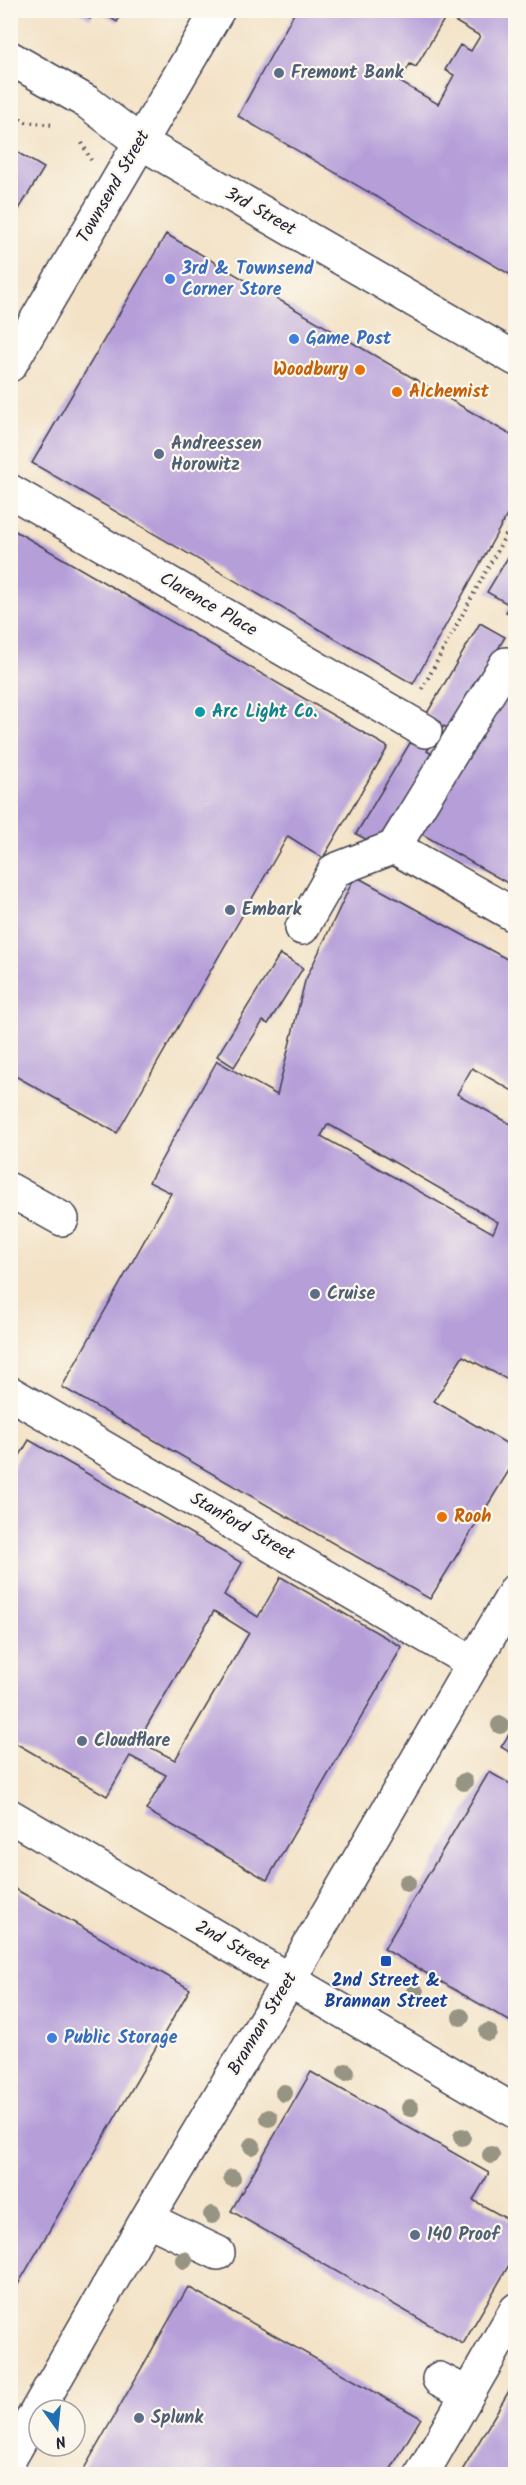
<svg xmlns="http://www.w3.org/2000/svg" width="526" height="2485" font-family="Kalam,sans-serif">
<rect width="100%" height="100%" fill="#fbf7ec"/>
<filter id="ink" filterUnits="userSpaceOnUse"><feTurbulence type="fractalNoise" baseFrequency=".0167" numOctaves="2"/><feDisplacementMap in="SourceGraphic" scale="12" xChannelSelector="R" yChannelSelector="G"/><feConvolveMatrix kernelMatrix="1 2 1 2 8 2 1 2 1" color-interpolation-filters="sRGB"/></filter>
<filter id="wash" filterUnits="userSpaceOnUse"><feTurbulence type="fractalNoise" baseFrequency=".008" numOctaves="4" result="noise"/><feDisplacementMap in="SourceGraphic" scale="24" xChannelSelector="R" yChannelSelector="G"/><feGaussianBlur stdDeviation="1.35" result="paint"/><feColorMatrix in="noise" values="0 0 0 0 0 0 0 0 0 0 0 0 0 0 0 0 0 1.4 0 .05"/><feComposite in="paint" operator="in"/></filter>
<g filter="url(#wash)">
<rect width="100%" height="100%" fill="#f3e2c6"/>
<g id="blocks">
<!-- building -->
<path fill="#b69fd9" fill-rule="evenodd" d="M77,10H95L90,19Z
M98,10H124L117,22Z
M296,10H516V278L238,116ZM446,16L480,36L471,51L460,45L445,70L454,75L438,104L400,82L410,64L416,67Z
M10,148L44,168L10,224Z
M166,234L516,438V499L413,684L32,463Z
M10,528L388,747L323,858L288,836L117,1133L10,1073Z
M516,544V618L506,612L510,605L487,592Z
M480,623L505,637L451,730L444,726L427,751L435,756L379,846L356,834L410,743L416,745L433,718L426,715Z
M504,687L516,693V888L420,833Z
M355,876L516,964V1093L472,1068L457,1094L516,1127V1384L463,1356L434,1401L516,1449V1459L430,1599L62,1387L171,1193L149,1182L217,1061L277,1095L305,981ZM328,1124L498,1222L493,1233L321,1136Z
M280,954L303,968L268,1024L263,1021L234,1067L217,1056Z
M29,1440L242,1563L224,1595L258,1617L281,1577L402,1647L267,1880L146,1810L166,1775L130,1756L107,1796L10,1740V1472ZM214,1611L249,1633L175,1760L138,1741Z
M516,1723V1756L501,1747Z
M489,1772L516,1787V2025L384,1949Z
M10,1886L190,1989L10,2298Z
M311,2072L489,2173L473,2200L516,2224V2253L463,2344L231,2211Z
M188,2287L421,2418L388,2474H81Z
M516,2379V2474H460Z"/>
</g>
</g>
<g filter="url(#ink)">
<use href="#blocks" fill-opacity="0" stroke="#413f50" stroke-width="1.5"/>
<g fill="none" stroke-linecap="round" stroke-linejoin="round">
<!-- minor casing -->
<g stroke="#413f50" stroke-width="36">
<path id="minor" d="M10,365L218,10
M10,491L425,731
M394,847L516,916
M302,928L335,870L394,847L506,664L516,670
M10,1190L62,1219
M10,1393L473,1663
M10,1816L289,1980L147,2219L10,2458
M147,2219L218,2253
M439,2379L468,2394
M422,2474L516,2310"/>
</g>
<!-- major casing -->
<g stroke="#413f50" stroke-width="36">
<path id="major" d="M10,58L87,102L140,142L516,359
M516,1590L289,1980L516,2112"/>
</g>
<!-- path -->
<path stroke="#413f50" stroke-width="4" stroke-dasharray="1.5 4.5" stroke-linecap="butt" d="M10,113L26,122L53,125
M82,143L91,160
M422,689L516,516"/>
<!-- minor -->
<use href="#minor" stroke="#fff" stroke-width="33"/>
<!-- major -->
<use href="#major" stroke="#fff" stroke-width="33"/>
</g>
<!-- trees -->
<g fill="#989483">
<circle cx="500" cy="1725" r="9"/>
<circle cx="464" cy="1782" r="9"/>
<circle cx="407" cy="1883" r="9"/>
<circle cx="415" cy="1992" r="9"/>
<circle cx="461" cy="2017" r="9"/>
<circle cx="488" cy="2032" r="9"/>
<circle cx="346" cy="2072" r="9"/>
<circle cx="284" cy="2093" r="9"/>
<circle cx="410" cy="2108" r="9"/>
<circle cx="269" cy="2118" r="9"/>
<circle cx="462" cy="2137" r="9"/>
<circle cx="252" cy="2146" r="9"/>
<circle cx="491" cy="2155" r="9"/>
<circle cx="232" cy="2178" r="9"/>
<circle cx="212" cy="2215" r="9"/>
<circle cx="184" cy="2260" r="9"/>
</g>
</g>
<!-- markers -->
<g fill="#5c6f8a" stroke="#fbf7ec" stroke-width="2">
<circle cx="279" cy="73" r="6"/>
<circle cx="159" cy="454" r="6"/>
<circle cx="230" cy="910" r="6"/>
<circle cx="315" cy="1294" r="6"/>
<circle cx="82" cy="1741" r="6"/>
<circle cx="415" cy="2235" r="6"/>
<circle cx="139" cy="2418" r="6"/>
</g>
<g fill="#3f7fe0" stroke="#fbf7ec" stroke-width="2">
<circle cx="170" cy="279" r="6"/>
<circle cx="294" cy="339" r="6"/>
<circle cx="52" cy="2038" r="6"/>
</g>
<g fill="#e8710a" stroke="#fbf7ec" stroke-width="2">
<circle cx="360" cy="370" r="6"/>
<circle cx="397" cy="392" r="6"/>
<circle cx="442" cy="1517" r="6"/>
</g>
<circle fill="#0f9aa8" stroke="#fbf7ec" stroke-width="2" cx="200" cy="712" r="6"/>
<rect fill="#1a4fb4" stroke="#fbf7ec" stroke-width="2" x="380" y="1955" width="12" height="12" rx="3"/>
<g text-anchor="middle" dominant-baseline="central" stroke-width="4.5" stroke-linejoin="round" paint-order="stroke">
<!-- service labels -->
<g font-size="18" font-weight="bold" fill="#4e5e75" stroke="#fbf7ec" text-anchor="start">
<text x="291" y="73">Fremont Bank</text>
<text x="171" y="444">Andreessen<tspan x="171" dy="21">Horowitz</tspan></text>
<text x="242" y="910">Embark</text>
<text x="327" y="1294">Cruise</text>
<text x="94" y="1741">Cloudflare</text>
<text x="427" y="2235">140 Proof</text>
<text x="151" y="2418">Splunk</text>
</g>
<!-- street labels -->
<g font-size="18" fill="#22223b" stroke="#fbf7ec">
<text transform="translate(114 187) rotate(-60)">Townsend Street</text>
<text transform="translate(260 212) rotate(30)">3rd Street</text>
<text transform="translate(208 605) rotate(30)">Clarence Place</text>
<text transform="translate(242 1527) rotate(30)">Stanford Street</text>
<text transform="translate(232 1946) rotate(30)">2nd Street</text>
<text transform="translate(263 2024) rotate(-59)">Brannan Street</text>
</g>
<!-- shop labels -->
<g font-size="18" font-weight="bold" fill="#366cbe" stroke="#fbf7ec" text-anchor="start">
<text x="182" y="269">3rd &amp; Townsend<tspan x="182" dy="21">Corner Store</tspan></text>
<text x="306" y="339">Game Post</text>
<text x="64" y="2038">Public Storage</text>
</g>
<!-- food labels -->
<g font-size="18" font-weight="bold" fill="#c56008" stroke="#fbf7ec" text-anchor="start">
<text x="348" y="370" text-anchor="end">Woodbury</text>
<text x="409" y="392">Alchemist</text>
<text x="454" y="1517">Rooh</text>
</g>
<!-- culture labels -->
<g font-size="18" font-weight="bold" fill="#0d838f" stroke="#fbf7ec" text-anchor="start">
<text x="212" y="712">Arc Light Co.</text>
</g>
<!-- transit labels -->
<g font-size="18" font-weight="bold" fill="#164399" stroke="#fbf7ec">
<text x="386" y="1981">2nd Street &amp;<tspan x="386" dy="21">Brannan Street</tspan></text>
</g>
</g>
<!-- margin -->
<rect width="526" height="2485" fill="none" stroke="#fbf7ec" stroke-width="36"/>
<!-- north arrow -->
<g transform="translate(57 2428) rotate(165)"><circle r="28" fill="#fbf7ec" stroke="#a4a2a5" stroke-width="1.5"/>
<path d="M0-4.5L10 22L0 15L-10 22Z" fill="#1f6fb2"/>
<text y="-9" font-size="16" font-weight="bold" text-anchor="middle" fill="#22223b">N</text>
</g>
</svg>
